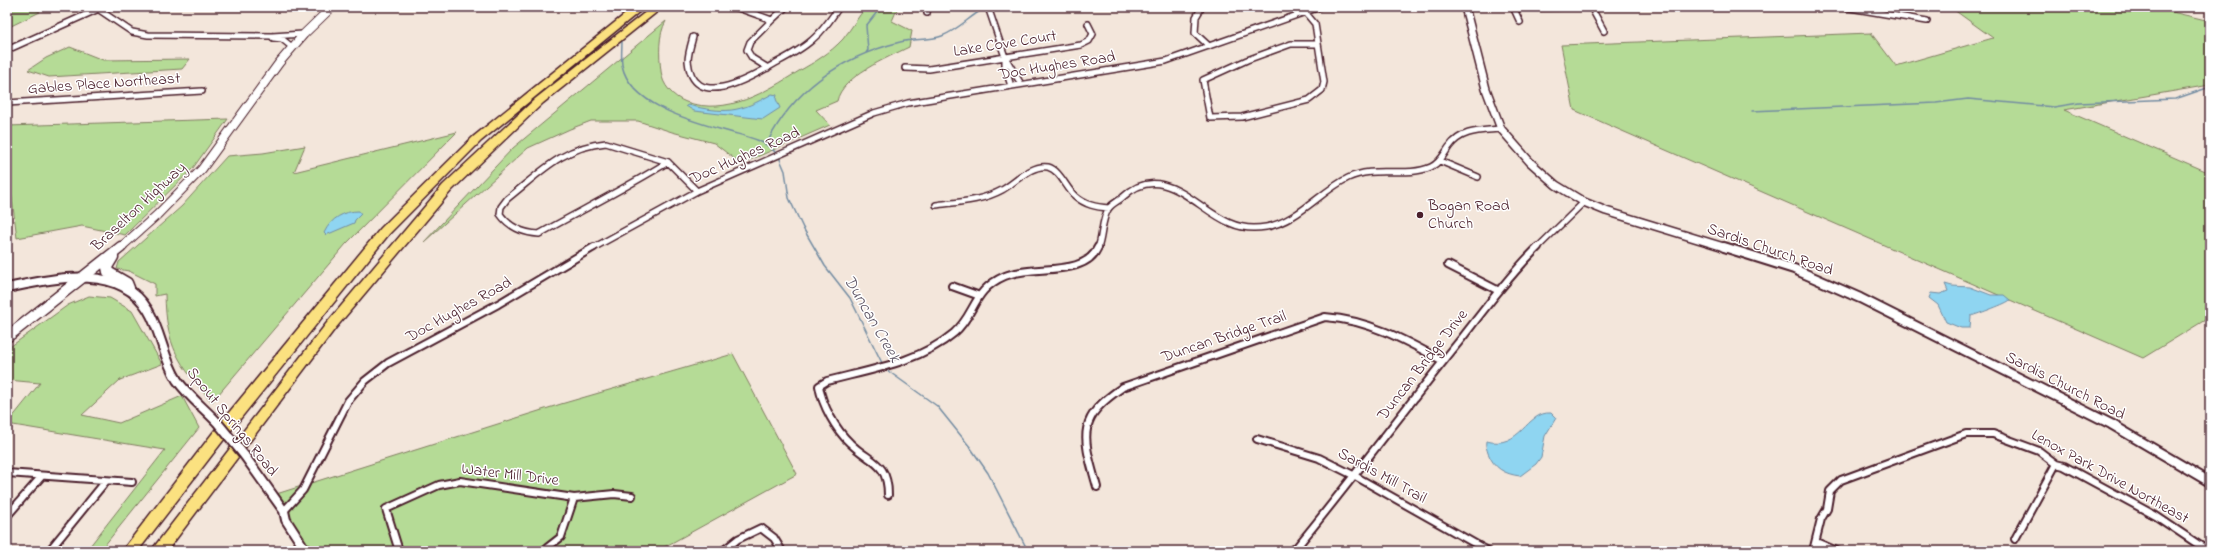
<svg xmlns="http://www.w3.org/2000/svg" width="2217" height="558" font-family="'Indie Flower',sans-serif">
<rect width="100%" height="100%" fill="#f3e6db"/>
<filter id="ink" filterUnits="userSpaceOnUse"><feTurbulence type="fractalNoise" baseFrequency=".025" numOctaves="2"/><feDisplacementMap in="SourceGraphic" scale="8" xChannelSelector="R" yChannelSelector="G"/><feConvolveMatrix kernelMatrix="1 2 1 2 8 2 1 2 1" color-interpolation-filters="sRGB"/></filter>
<g filter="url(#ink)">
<!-- green -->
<path fill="#b5db96" stroke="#807d60" d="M12,7H31L40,12L7,28V8Z
M866,7H898L892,21L912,31L909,47C887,58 842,76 837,101L816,110L830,125L741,164L714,143L672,132L638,121H591L570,129L528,148L424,242L513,148L666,21C658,35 659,55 661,71C662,85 673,97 686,102C728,116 765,92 799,71C815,62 830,53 843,39C851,29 858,17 866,7Z
M1950,7H2151L2210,21V85L2064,110L2210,173V317L2143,358L1574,110L1561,45L1871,33L1896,66L1993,38Z
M70,47L103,60L190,59L182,69L49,77L28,70L46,58Z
M228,119L193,168L125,235L82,226L17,238L8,168L7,126Z
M457,132L346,244L212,402C178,363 166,347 165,294L155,296V284L129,271L117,269L119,262L182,206L227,156L263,153L305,146L294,172Z
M89,296L110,298L132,311L162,364L120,380L82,415L119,423L182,396L199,428L100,551H86L165,450L7,424L40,383L7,380V349L68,305Z
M733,354L797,474L657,551H300L270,496L561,404Z"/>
<!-- water -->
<path fill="#8fd5f1" stroke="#738ca2" d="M772,94L777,95L776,99L780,108L763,119L694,111L686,106L688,105C725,114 739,113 772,94Z
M359,211L361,214L355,220L354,223L326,235L324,233C331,218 344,211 359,211Z
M1945,284L1952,286L1970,287L1991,295H2004L2010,300C2008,303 1978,314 1971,316L1970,328H1961L1946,322L1938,305L1929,298L1931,293L1940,294L1948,291Z
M1551,413L1556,418L1545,436L1541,457L1536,464L1520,476C1504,474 1494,468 1488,453C1487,449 1485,446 1486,441C1521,450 1526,411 1551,413Z"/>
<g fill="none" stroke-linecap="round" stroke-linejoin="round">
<!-- stream -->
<path stroke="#738ca2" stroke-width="1.5" d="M626,10L628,7
M622,40C622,48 621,57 622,65C630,106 695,122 730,132C748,137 763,139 776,153
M866,53L868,50L866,26L881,7
M1752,111L1936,103L1968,99L2054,107L2079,103L2175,99L2210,87
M767,143C794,89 842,57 900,42C914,38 928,41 942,36C958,30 970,16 985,8
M779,157L785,171L789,198L803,228L825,266L850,298L883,365
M884,368L937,406L970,447L988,473L1028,551"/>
<!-- minor-far1 casing -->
<g stroke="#4a1f2b" stroke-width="8">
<path id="minor-far1" d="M95,7L132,32L148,35L272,36L303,34
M735,7L772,20L750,42L747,50L752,58L768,68
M988,7L1005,57V67L1011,86
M1202,7L1196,17L1195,33L1209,46
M1513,7L1520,22
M1591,7L1604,31
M1844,7L1927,21
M1514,8L1564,7
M1305,12L1315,24L1324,82L1322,90L1309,100L1242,117L1210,118L1203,80L1247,60L1291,44H1318
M927,13L928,7
M772,20L786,7
M272,36L273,38L282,39L292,47
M693,37C691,44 688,54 688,61C693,112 750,78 774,64C787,57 801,50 812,40C823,31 831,19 839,7
M7,50L103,7
M1005,57L1021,84
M905,68L929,69L1081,45L1089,41L1093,34L1088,24
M7,103L202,91
M606,143L668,162C626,188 582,210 539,234C524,233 509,227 500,214L501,207L507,199C540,173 562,147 606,143Z
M1440,161L1478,177
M668,162L697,191
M936,205C958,202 982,201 1002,190C1015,183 1031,164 1048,167C1060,170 1066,188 1075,196C1085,205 1096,207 1109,208
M593,248L697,191L874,113L908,103L1166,61L1320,7
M1098,248C1103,236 1101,219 1109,208C1113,203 1119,201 1123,197C1162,160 1196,209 1230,223C1241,228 1254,229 1266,227C1297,222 1321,191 1348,178C1375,165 1405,178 1431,167C1440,163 1444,154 1449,147C1462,129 1482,131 1501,129
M1537,248L1584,202"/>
</g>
<!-- minor casing -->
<g stroke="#4a1f2b" stroke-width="10">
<path id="minor" d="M1448,265L1499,291
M952,286L977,295
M1257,439L1319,458L1355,476L1488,551
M7,473L132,482
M1097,487C1083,437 1075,419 1123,387L1325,317C1369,320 1405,340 1443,361
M888,495C888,461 870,463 850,443C836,430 822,405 819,386L827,381C869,370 920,362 954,333C976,314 972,290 1005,276C1033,264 1085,278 1098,247
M284,511L303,490L348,401L365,381L388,363L498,304L594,247
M7,516L41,477
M2015,539L2056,464
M1816,542L1837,551
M49,551L106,481
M399,551L386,509L439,485L460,481L574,498L614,494L632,496
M543,551L561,537L574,498
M723,551L738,539L761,528L774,538L782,551
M1290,551L1296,548C1353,479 1406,407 1462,338C1486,307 1510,275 1538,247
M1813,551L1821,519L1827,509L1830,491L1841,480L1966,434H1993L2039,451L2056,464L2064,466L2156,516L2208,551"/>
</g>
<!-- tertiary-far1 casing -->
<g stroke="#4a1f2b" stroke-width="10">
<path id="tertiary-far1" d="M1465,7L1486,89L1501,129L1530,162L1556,185L1584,202L1606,211L1727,248"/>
</g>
<!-- tertiary casing -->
<g stroke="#4a1f2b" stroke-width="12">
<path id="tertiary" d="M1724,247L1794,269L1860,298L2111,424L2210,482
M7,288C52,279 119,262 148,310C161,331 163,358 177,380C188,396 204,408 217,422
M244,455L284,511L286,520L306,551"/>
</g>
<!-- secondary-far1 casing -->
<g stroke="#4a1f2b" stroke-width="10">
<path id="secondary-far1" d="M120,248L157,215L202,169L279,63L304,34L332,7"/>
</g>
<!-- secondary casing -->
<g stroke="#4a1f2b" stroke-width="13">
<path id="secondary" d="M113,257L107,267L108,272L127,283L129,288
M7,337L121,247"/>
</g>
<!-- motorway casing -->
<g stroke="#4a1f2b" stroke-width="3">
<path id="motorway" d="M634,7H645L481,141L389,234L232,429L138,551H122L222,421L381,228L473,137Z
M652,7H663L543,103L451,191L334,330L167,551H151L326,324L443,185L535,99Z"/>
</g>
<!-- minor-far1 -->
<use href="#minor-far1" stroke="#fff" stroke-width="5"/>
<!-- minor -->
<use href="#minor" stroke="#fff" stroke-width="6"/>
<!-- tertiary-far1 -->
<use href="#tertiary-far1" stroke="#fff" stroke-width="7"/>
<!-- tertiary -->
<use href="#tertiary" stroke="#fff" stroke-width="8"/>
<!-- secondary-far1 -->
<use href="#secondary-far1" stroke="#fff" stroke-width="8"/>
<!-- secondary -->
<use href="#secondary" stroke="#fff" stroke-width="10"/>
<!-- motorway -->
<use href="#motorway" fill="#fbe180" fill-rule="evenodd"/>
<!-- tertiary-bridge casing -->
<g stroke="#4a1f2b" stroke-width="12" stroke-linecap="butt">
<path id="tertiary-bridge" d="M217,422L244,455"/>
</g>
<!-- tertiary-bridge -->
<use href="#tertiary-bridge" stroke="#fff" stroke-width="8"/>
</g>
</g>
<!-- markers -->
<circle fill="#4a1f2b" stroke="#fff" stroke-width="1.5" cx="1420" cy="215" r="4"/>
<g text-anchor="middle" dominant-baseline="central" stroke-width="3" stroke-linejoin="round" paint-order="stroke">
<!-- street labels -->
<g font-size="16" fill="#4a1f2b" stroke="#fff">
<text transform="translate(1005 44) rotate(-9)">Lake Cove Court</text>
<text transform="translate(1057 66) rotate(-9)">Doc Hughes Road</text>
<text transform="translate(104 84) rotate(-4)">Gables Place Northeast</text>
<text transform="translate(745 156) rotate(-24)">Doc Hughes Road</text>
<text transform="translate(139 207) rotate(-43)">Braselton Highway</text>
<text transform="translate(1770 250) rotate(19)">Sardis Church Road</text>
<text transform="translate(459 310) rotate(-29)">Doc Hughes Road</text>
<text transform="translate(1224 337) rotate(-19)">Duncan Bridge Trail</text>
<text transform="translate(1423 365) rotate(-52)">Duncan Bridge Drive</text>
<text transform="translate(2065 386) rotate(27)">Sardis Church Road</text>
<text transform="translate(232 422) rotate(51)">Spout Springs Road</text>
<text transform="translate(510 475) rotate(7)">Water Mill Drive</text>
<text transform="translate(1382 476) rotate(29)">Sardis Mill Trail</text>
<text transform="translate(2110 477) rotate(29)">Lenox Park Drive Northeast</text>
</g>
<!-- poi labels -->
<g font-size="16" fill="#4a1f2b" stroke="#fff" text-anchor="start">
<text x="1428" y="206">Bogan Road<tspan x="1428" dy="18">Church</tspan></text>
</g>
<!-- water labels -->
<g font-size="17" font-style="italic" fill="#5f5666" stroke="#fff">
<text transform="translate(872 319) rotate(60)">Duncan Creek</text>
</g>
</g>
<!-- margin -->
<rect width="2217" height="558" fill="none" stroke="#fff" stroke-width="24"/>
<rect x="12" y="12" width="2193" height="534" fill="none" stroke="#4a1f2b" stroke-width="1.5" filter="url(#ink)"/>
</svg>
